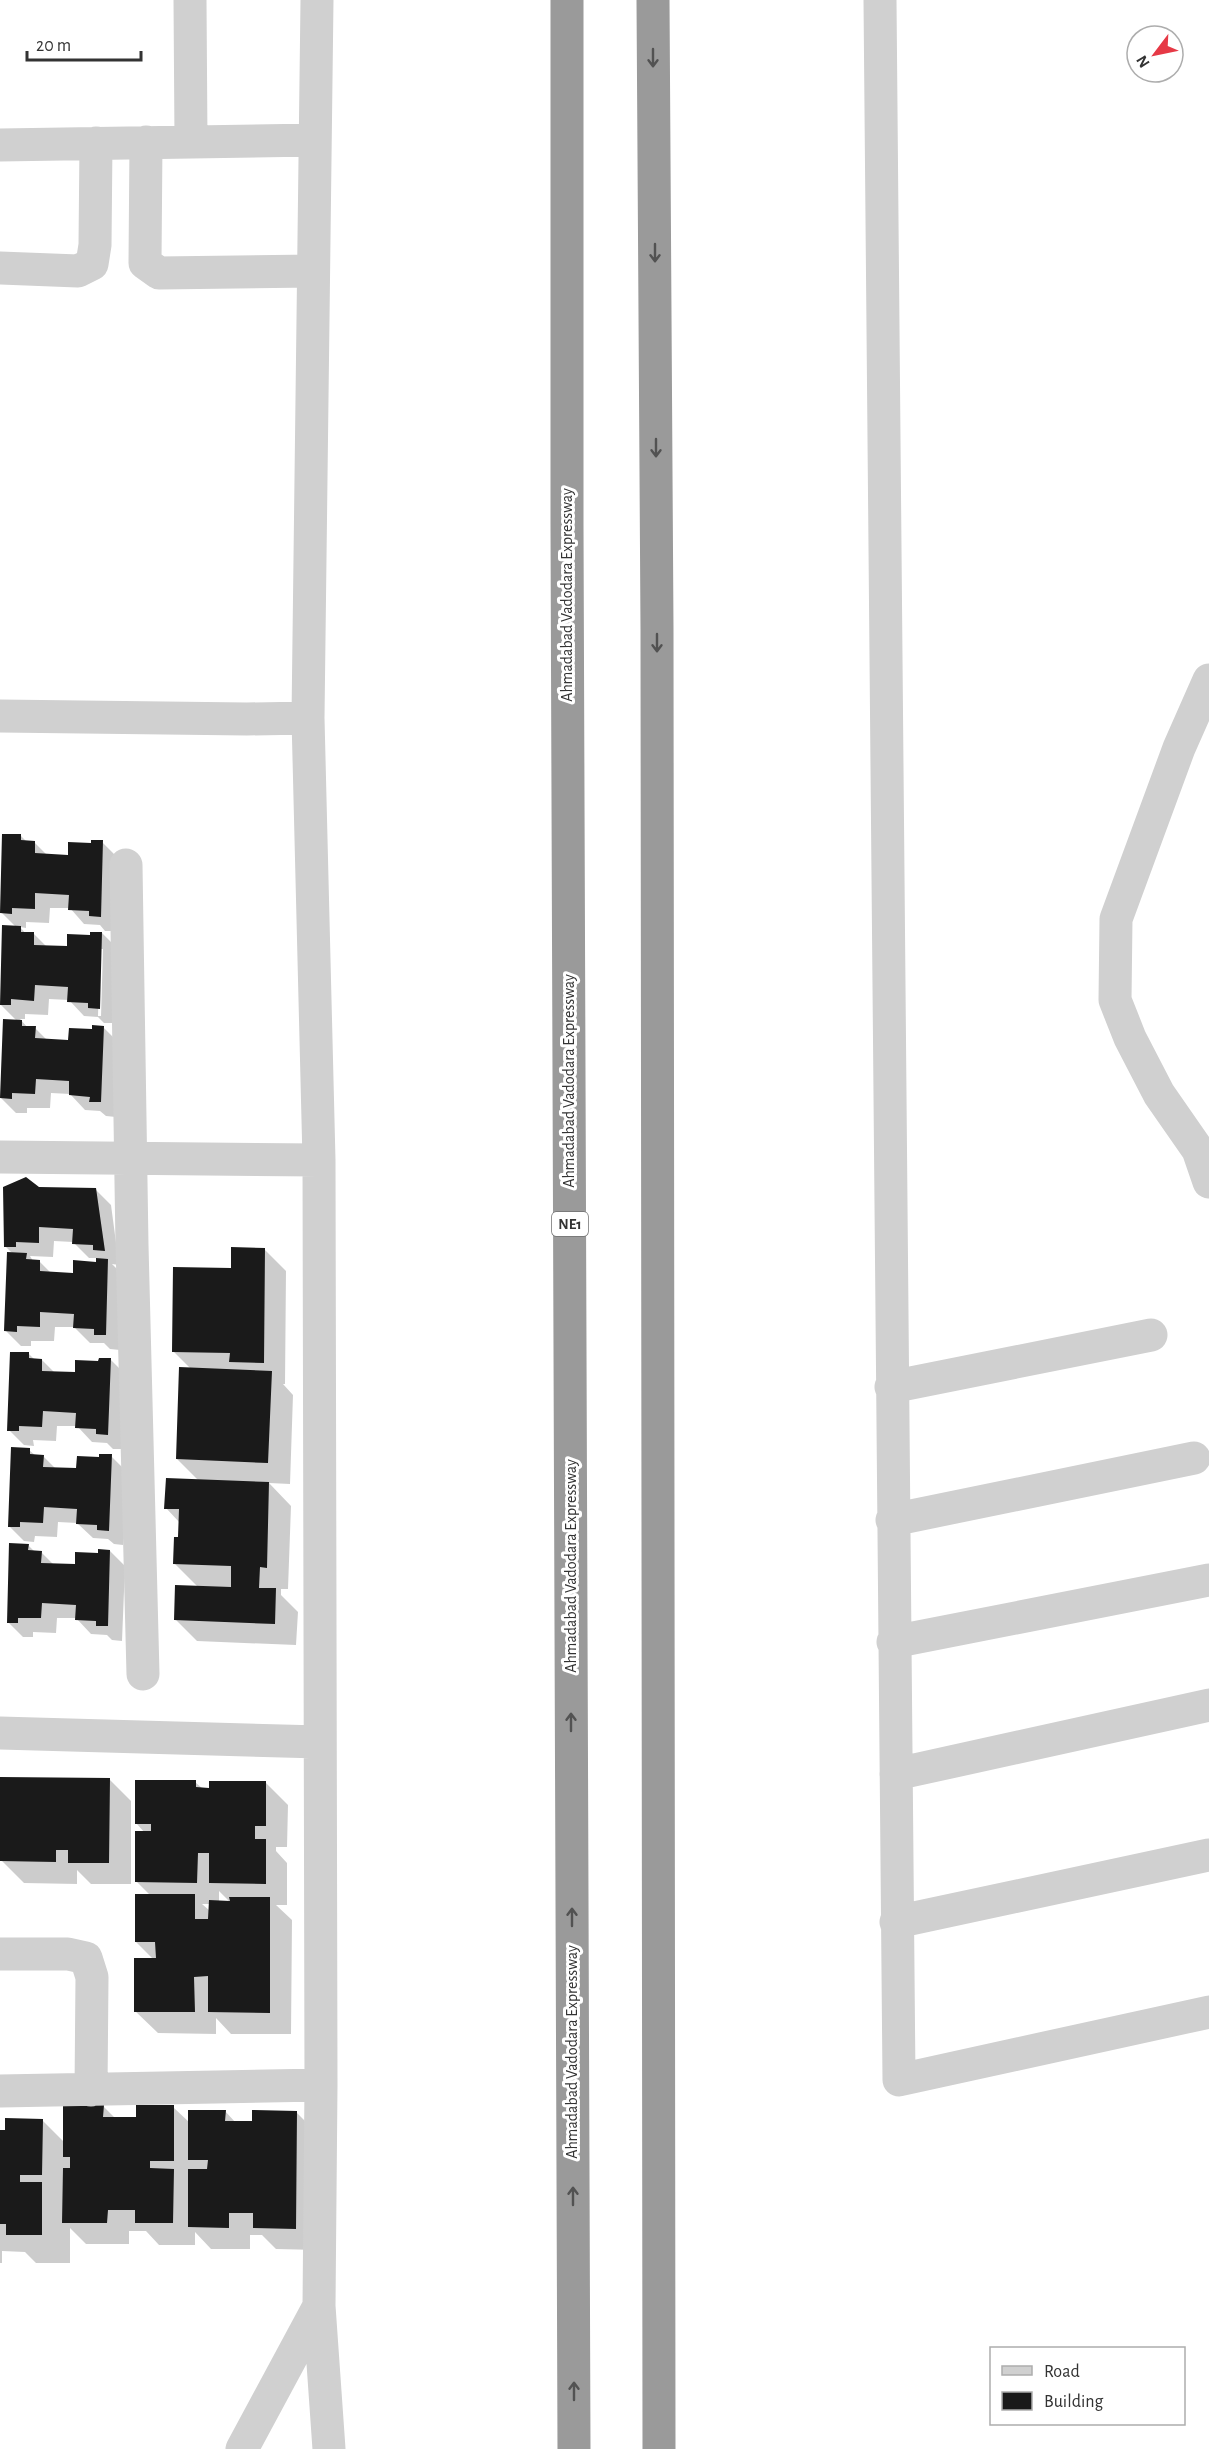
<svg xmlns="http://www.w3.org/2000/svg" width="1209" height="2449" font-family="'Alegreya Sans',sans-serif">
<rect width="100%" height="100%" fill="#fff"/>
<!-- shadow -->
<path fill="#0003" fill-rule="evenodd" d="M21,836L27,842H34L47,855L69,856L102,842L117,857L115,931H105L100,925L84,924L70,908H50L49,923L26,922V928L20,927L26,934H34L47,947L68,948L102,933L117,948L114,1023H104L98,1017L84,1016L69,1000L49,999L48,1015L25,1014V1019H20L28,1028H35L48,1041H70L103,1027L118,1042L116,1117L106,1116L100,1111L85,1110L70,1094L51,1093L50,1108H27V1113H16L1,1098L17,1021L0,1004L16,927L1,912ZM100,949H103L101,1016H98Z
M38,1188L96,1190L111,1205L119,1265L112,1264L123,1275L120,1350L110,1349L104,1343H90L74,1327H55L54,1341H31V1346H21L6,1331L13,1254L5,1246ZM54,1241L73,1242L89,1258H98V1263L74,1275L52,1274L39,1261H33L30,1256L53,1257Z
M264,1249L286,1271L285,1384H283L293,1395L290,1484L269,1483L291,1506L288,1589H281V1595L298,1612L296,1645L197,1641L175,1619L198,1587L174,1563L180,1539V1523L166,1508L199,1481L177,1459L191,1369L173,1351L232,1269Z
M28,1353L35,1360H42L55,1373L77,1374L110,1359L125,1374L123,1449H113L107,1443L92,1442L77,1426H57L56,1441L33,1440L34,1446L24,1445L9,1430Z
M29,1450L36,1456H43L56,1469L77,1470L111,1456L126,1471L123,1545L114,1544L108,1539L93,1538L77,1523L58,1522L57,1537L35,1536L34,1542L24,1541L9,1526Z
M28,1545L35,1552H41L54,1565H76L110,1551L125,1566L122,1641L112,1640L107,1635L91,1634L76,1618H57L56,1633L33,1632V1637H23L8,1622Z
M0,1778L109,1779L131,1801V1884H91L77,1870V1884L24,1883L0,1859V1868Z
M195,1782L203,1789L266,1783L288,1805L287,1847H276V1851L287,1863V1905H276L292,1920L291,2034H231L216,2018V2034L158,2033L135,2011L154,1960L136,1942L151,1896L136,1881L145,1833L136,1823ZM219,1891L230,1902H219ZM202,1904H210V1911Z
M103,2106L115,2118H137L173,2107L190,2123L225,2111L236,2123H254L296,2112L318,2134V2250L276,2249L262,2235H250V2249H211L195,2232V2245H159L146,2231H129V2244H86L70,2228V2263H36L25,2252L2,2251V2263H0V2132L42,2120L64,2142Z"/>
<!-- building -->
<path fill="#1a1a1a" d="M2,834H21V840L35,841V853L68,855V842L91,843V840H103L101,917L89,916V911L68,910L69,895L35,893V909L12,908V914L0,913Z
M2,925L21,926V932H34V945L67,946V934L90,935V932H102L100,1009L88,1008V1003L67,1002L68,987L35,985L34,1001L11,999V1005H0Z
M3,1019L22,1020V1026H36L35,1038L68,1040L69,1028L92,1029V1025L104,1026L101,1102H89L90,1097L69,1095V1081L36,1079L35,1094L12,1093V1099L0,1098Z
M26,1177L39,1187L96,1188L105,1251L93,1250V1245L72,1244L73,1229L39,1227V1243L16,1242V1247H4L3,1187Z
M231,1247L265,1248L264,1363L229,1362L230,1353L172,1352L173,1267L231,1268Z
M7,1252L27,1253L26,1259L40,1260V1271L73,1273V1260L96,1262V1258L108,1259L106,1335H94V1329L73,1328L74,1314L40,1312V1327L17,1326V1332L4,1331Z
M10,1352H29V1358L42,1359V1371L75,1372V1360L98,1361L99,1358H111L108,1435L96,1434V1429L75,1428L76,1413L43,1411L42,1427L19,1426V1431H7Z
M179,1367L272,1371L268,1463L176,1459Z
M11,1447L30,1448V1454L44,1455L43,1467L76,1468L77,1456L99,1457V1454H112L109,1531L97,1530V1525L76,1524L77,1509L44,1507L43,1523L20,1522V1527H8Z
M166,1478L269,1482L267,1568L260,1567L259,1588H276L275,1624L174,1620L175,1585L231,1587V1566L173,1564L174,1537H178L179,1509H164Z
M9,1543L29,1544L28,1550L42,1551L41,1563L75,1564V1552L98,1553V1549L110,1550L108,1626H96V1621L75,1620L76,1605L42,1603L41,1618H18V1623H7Z
M0,1777L110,1778L109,1863H68V1850H56V1862L0,1861Z
M135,1780H196V1787L209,1788V1781H266V1826H255V1839H266V1884L209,1883V1853H198L197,1883L135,1882V1831H151V1824H135Z
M135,1894H195V1919H208L209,1900L230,1901L229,1897H270V2013L208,2012V1976L194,1977L195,2012H134V1958H156L155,1942H135Z
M63,2104L104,2105L103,2117H136V2105H174V2161H150V2168L174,2169L173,2223H135V2210H108L107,2223H62L63,2168H70V2157H63Z
M188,2110H226L225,2121H252V2110L297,2111L296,2229L253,2228V2213H229V2228L188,2227V2169H207L208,2160H188Z
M5,2118L43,2119L42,2175H20V2182H42V2235H6V2224H0V2130H5Z"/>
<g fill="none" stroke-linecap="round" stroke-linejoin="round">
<!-- minor -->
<path stroke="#d0d0d0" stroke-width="33" d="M190,0L191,141
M317,0L308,718L319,1160L321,2085L319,2306L329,2449
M880,0L899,2080L1209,2012
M146,142L145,263L159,273L313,271
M0,145L315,140
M0,268L78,271L92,264L95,245L96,143
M1209,680L1179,748L1116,919L1115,1000L1130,1038L1159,1094L1198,1150L1209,1182
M0,716L247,719L308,718
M126,865L132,1245L143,1674
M0,1157L319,1160
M891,1387L1151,1335
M892,1520L1194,1458
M893,1642L1209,1580
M0,1733L320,1742
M896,1774L1209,1705
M896,1922L1209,1855
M0,1954H68L86,1958L92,1977L91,2090
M0,2091L321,2085
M242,2449L319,2306"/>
<!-- highway -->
<path stroke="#9a9a9a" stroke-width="33" d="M567,0V524L574,2449
M653,0L657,629L659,2449"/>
</g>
<!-- one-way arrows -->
<defs><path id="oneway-shaft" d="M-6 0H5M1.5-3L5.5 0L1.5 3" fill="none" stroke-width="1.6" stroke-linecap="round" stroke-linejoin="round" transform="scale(1.5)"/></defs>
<g stroke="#525252">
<use href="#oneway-shaft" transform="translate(653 58) rotate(90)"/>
<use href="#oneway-shaft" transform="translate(655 253) rotate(90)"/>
<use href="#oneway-shaft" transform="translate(656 448) rotate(90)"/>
<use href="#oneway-shaft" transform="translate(657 643) rotate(90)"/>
<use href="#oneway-shaft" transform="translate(571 1722) rotate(-90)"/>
<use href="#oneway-shaft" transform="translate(572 1917) rotate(-90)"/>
<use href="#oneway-shaft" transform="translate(573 2196) rotate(-90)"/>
<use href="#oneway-shaft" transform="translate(574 2391) rotate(-90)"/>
</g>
<g text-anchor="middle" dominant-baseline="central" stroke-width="6" stroke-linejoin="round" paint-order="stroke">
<!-- shield labels -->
<rect fill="#fff" stroke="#707070" stroke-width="1.5" x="552" y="1212" width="36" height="24" rx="4.5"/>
<g font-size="15" font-weight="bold" fill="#333">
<text x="570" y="1224">NE1</text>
</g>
<!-- street labels -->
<g font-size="16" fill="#333" stroke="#fff">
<text transform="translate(567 595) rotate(-90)">Ahmadabad Vadodara Expressway</text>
<text transform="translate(569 1081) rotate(-90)">Ahmadabad Vadodara Expressway</text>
<text transform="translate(571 1566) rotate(-90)">Ahmadabad Vadodara Expressway</text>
<text transform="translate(572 2052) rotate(-90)">Ahmadabad Vadodara Expressway</text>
</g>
</g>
<!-- legend -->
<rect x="990" y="2347" width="195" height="78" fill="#ffffff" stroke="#adadad" stroke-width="1.5"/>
<rect x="1002" y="2366" width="30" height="9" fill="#d0d0d0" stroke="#adadad" stroke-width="1.5"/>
<text x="1044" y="2377" font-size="18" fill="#333333">Road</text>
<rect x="1002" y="2392" width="30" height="18" fill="#1a1a1a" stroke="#adadad" stroke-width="1.5"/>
<text x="1044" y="2407" font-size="18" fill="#333333">Building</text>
<!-- north arrow -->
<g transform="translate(1155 54) rotate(238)"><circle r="28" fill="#ffffff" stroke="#adadad" stroke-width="1.5"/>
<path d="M0-4.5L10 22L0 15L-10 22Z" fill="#e63946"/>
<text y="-9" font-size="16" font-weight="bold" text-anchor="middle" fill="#333333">N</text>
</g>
<!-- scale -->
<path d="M27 51v9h114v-9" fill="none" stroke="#333333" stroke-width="3"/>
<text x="36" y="51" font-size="18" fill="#333333" stroke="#ffffff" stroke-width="4.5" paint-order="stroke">20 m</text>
</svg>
